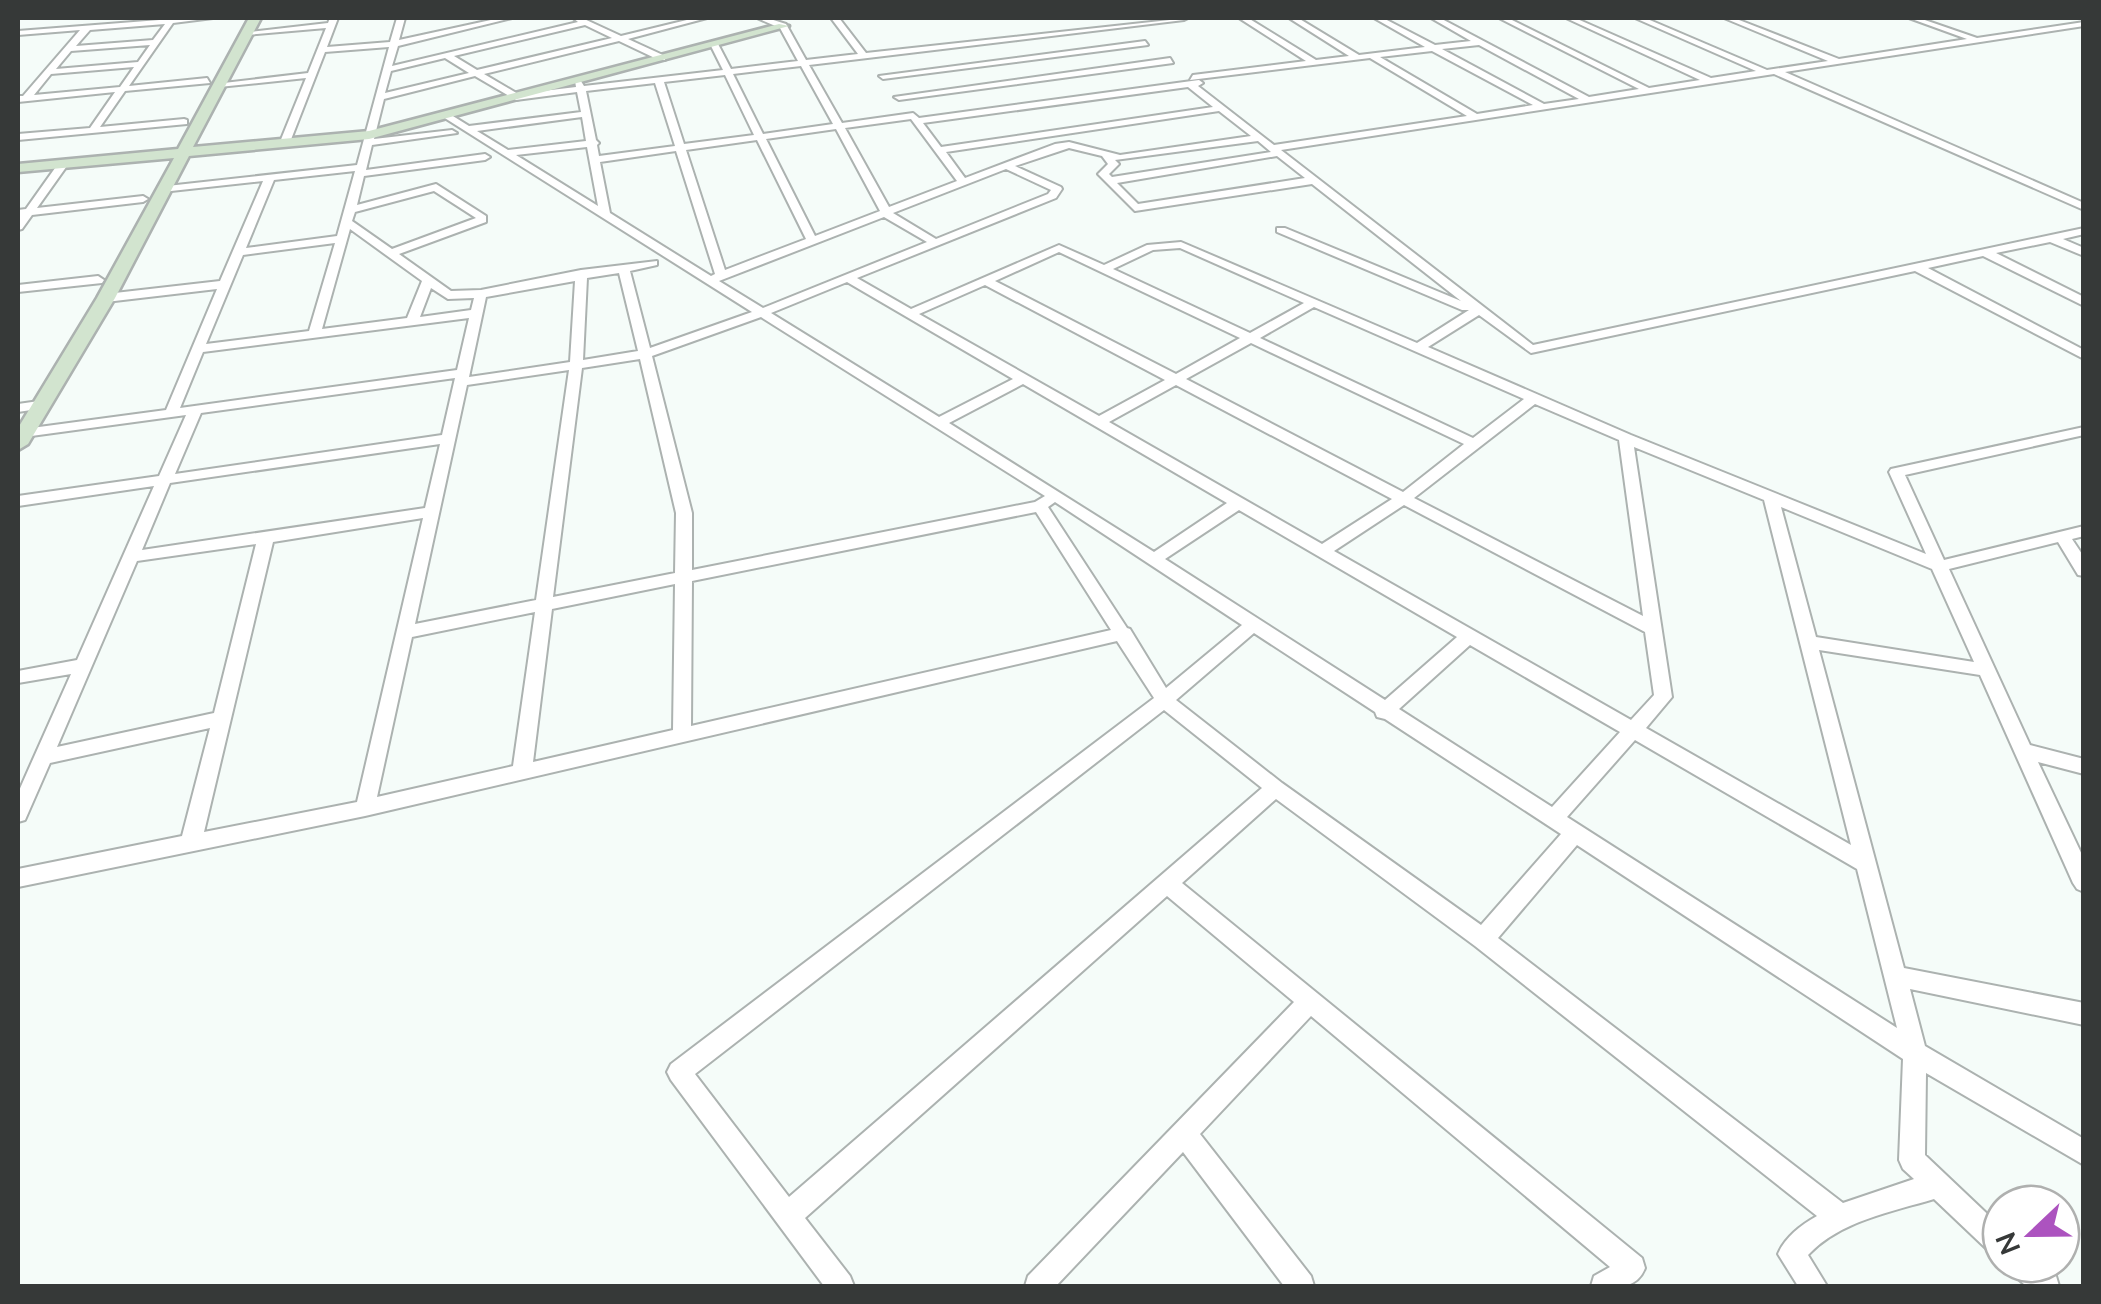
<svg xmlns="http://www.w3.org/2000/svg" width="2101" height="1304" font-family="Mulish,sans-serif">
<rect width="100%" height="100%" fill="#f5fcf9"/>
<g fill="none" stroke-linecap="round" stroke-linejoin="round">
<!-- street casing -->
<g stroke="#acb2b0" stroke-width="4">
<path id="street" d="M185,18H213L173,23L129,86L207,78L210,83L125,91L100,127L184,119L187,120V124L18,140V134L90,128L115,92L18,102V96H23L80,30L18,35V31ZM165,24L153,40L76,46L90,30ZM150,45L138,62L56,69L71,51ZM134,67L120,87L34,95L51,74Z
M330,18H338L327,47L390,42L397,18H405L399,40L500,18H512L398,46L392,66L578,22L573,18H582L621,36L695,18H707L628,39L665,56V60H659L619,41L484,74L518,94L576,87L575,81L579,78L584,86L723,70L710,44L714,42L718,44L731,69L798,61L780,28L757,18H767L786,24L806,60L858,54L831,18H839L866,53L1188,18L1184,20L809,65L842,123L913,113L919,118L1199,80L1203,83L1198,86L1274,145L1467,116L1370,58L1190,80L1193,75L1306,61L1239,18H1248L1316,60L1349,56L1289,18H1298L1359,55L1425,47L1374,18H1383L1435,45L1471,41L1431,18H1440L1589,97L1639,89L1499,18H1508L1649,88L1700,80L1566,18H1575L1711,78L1756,71L1635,18H1645L1767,70L1828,61L1724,18H1734L1839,59L1967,39L1909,18H1919L1977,38L2084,22V26L1785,72L2084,203V210L1774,74L1281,150L1533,345L2084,228V234L2063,239L2084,248V256L2050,242L1996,253L2084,297V306L1983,256L1928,268L2084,350V359L1915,271L1531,353L1479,315L1428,347L1631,435L1926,554L1889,472L1891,469L2084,427V435L1905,475L1944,560L2084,526V536L2072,539L2084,557V576L2078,575L2058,542L1949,569L2030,745L2084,759V774L2038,762L2084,859V892L2077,889L2073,883L1980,675L1819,650L1904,968L2084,1003V1025L1910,989L1925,1046L2084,1139V1165L1926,1073L1925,1155L2001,1227V1258L1992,1254L1934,1199C1891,1212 1840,1221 1808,1255L1827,1286H1798L1778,1254C1785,1237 1801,1225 1817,1216L1475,946L1276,799L1182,883L1642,1258L1645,1268C1636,1292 1612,1286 1591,1286L1594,1276L1610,1267L1311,1016L1200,1134L1311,1276L1314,1286H1284L1183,1152L1056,1286H1025L1028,1276L1294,1002L1167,896L805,1218L850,1276L854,1286H824L671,1080L667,1072L671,1064L1154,698L1117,641L365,816L18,887V869L182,836L210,728L50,763L25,820L18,822V793L71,674L18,683V671L77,660L154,486L18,506V496L159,476L186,415L24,437L18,432L24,429L166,410L217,289L106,302L100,298L106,294L220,281L263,181L162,192L158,191V187L357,165L389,47L325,52L290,142L285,145L280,142L306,78L219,87L215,84L308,73L326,28L246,35L242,33L328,23ZM585,25L612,38L477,70L454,56ZM1479,45L1579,99L1544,104L1442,49ZM1432,51L1533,105L1477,114L1380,57ZM445,58L469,73L385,93L391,71ZM801,66L833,124L763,134L733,74ZM725,75L754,135L684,144L664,82ZM475,76L516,100L577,92L581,112L469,126L448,113L440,115L752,312L650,348L630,271L657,265V261L581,270L481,290L451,291L399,254L486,222V216L436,184L357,205L364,176L485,160L490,157L485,154L366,170L372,145L457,133L452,130L374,139L384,99ZM655,83L675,146L599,156L597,145L599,143L596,140L586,91ZM1188,87L1213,107L941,147L923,123ZM1219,111L1251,136L1120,155L1069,142L1055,144L965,178L946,152ZM582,117L586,141L508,150L477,131ZM911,119L957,181L889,207L845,128ZM836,129L880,211L815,236L766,139ZM757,140L806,239L725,270L686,150ZM1258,141L1271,152L1112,177L1109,174L1119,164L1115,160ZM587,147L598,206L516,155ZM1069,148L1102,156L1108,164L1098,174L1135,211L1312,184L1461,301L1285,228H1277V232L1462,310H1469L1417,343L1181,242L1147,245L1104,265L1059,245L911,309L857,278L1056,198L1062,189L1061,187L1015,166ZM676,151L715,274L711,276L610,213L600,162ZM1277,156L1305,178L1138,204L1117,183ZM1006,169L1051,190L1048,194L936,239L893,213ZM355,171L337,236L246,248L274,180ZM434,191L476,218L392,249L352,221L355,212ZM884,217L927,242L763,308L719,281ZM350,229L422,281L407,318L322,329ZM335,243L309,331L206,344L243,255ZM1180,248L1304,303L1250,333L1113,269L1153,250ZM1059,252L1240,338L1176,374L995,281ZM619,273L638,351L583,360L587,278ZM575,281L570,362L469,377L486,297ZM847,282L1013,379L939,417L771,313ZM985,285L1165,380L1099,416L919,314ZM431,288L448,299L474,298L471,310L420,317ZM1314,307L1524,399L1473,438L1260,338ZM761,317L1045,496L1035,502L692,570V513L652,356ZM469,318L457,370L180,408L203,352ZM1251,343L1464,444L1403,492L1186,379ZM640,359L676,513L675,573L553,597L582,368ZM569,370L536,600L415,624L467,385ZM455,378L442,435L175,474L201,413ZM1023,384L1227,503L1154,552L949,423ZM1176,385L1392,499L1322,544L1109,422ZM1535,404L1619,440L1643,616L1414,498ZM440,444L425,508L142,550L170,483ZM1634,447L1764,500L1851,845L1646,728L1672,697ZM1055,502L1242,625L1166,688L1130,629L1127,628L1048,507ZM1404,505L1645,632L1654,695L1631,720L1334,551ZM1781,507L1932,569L1974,662L1816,637ZM1239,510L1457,637L1385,700L1165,559ZM1036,512L1111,630L691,726L692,581ZM423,518L357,802L204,832L273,542ZM256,544L214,713L57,747L137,561ZM675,584L673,730L533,762L552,609ZM535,612L513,766L377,797L412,637ZM1254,633L1375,712L1377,717L1385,719L1561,834L1481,925L1282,783L1176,700ZM1470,645L1620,732L1552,807L1399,709ZM1164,710L1262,788L789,1197L695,1074ZM1635,740L1857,869L1897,1028L1567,817ZM1577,845L1903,1059L1899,1160L1903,1169L1914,1179L1843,1203L1498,938Z
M1145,41L1148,45L883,79L879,76Z
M1170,58L1173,63L899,100L894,97Z
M64,160L69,163L37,208L143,196L148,199L143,202L32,215L22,229L18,230L20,216H18V210L26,209L60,161Z
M98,276L104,280L102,283L18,292V285Z
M39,401L46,405L44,408L18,412V404Z
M2008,1264H2041L2056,1276L2059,1286H2026L2012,1273Z"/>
</g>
<!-- secondary casing -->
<g stroke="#acb2b0" stroke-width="5">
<path id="secondary" d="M249,18H261L193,147L369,131L779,24L789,26L369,139L189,156L115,298L28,444L18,450V428L97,298L174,158L18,172V164L178,149Z"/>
</g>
<!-- street -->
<use href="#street" fill="#fff" fill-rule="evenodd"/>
<!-- secondary -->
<use href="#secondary" fill="#d2e4cf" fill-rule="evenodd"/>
</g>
<!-- border -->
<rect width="2101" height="1304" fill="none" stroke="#363938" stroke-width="40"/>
<!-- north arrow -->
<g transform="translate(2031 1234) rotate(248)"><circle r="48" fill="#ffffff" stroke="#afb0af" stroke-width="2.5"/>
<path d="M0-8L18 38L0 25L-18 38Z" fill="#ac53bf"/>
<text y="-15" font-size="28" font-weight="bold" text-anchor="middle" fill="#363938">N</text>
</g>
</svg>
